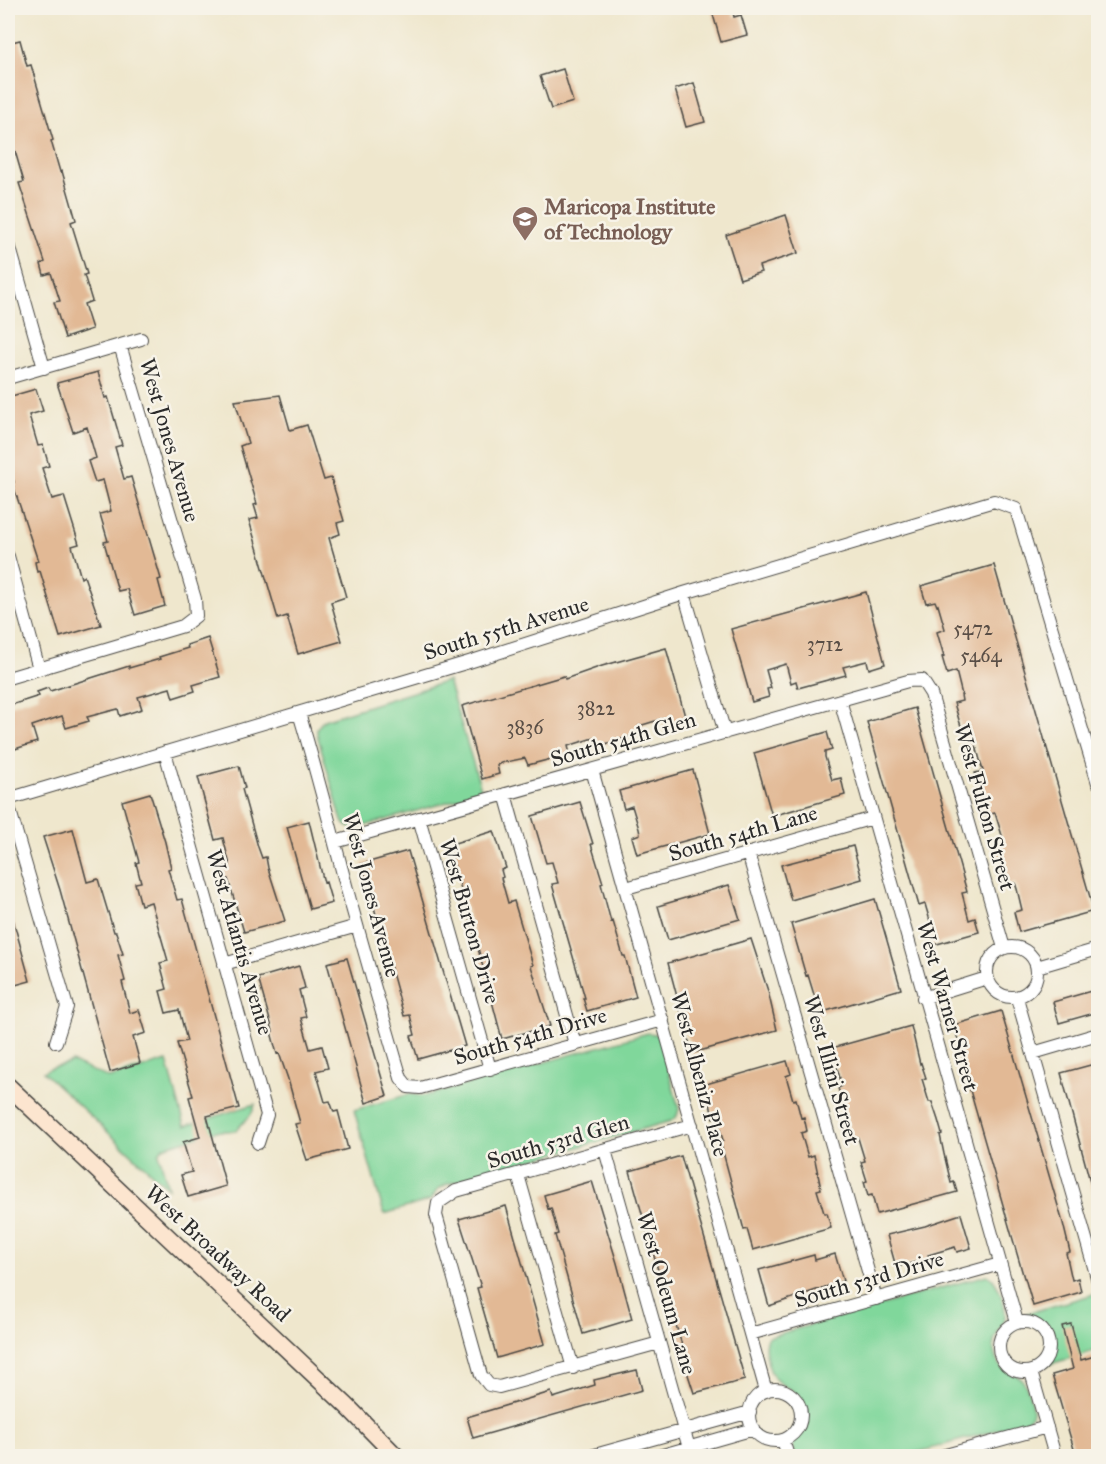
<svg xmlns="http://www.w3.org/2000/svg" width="1106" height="1464" font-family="'IM FELL Great Primer',serif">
<rect width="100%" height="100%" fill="#f7f3e8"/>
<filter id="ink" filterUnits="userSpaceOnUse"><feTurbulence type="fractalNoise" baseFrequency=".0167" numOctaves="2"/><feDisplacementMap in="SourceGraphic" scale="12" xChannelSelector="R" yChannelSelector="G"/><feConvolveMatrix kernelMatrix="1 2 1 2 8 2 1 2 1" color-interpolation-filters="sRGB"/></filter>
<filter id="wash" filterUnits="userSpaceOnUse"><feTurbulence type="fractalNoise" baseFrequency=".008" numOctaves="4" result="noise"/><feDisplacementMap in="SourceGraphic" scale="24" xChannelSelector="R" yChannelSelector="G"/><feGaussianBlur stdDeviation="1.35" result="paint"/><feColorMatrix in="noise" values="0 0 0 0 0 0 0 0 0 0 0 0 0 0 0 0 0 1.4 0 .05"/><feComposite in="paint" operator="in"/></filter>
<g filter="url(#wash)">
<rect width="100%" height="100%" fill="#efe7cd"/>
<!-- green -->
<path fill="#80d79b" stroke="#568163" stroke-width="1.5" d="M448,681L482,792L354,829L347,826L342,821L317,734V728L324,720Z
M648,1033L655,1034L660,1039L679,1109L677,1116L671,1121L447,1184L438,1189L431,1200L384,1214L354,1110L410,1094L421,1096L432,1094Z
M167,1061L185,1126L255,1104C254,1116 242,1122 236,1131H216L163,1147L159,1153L168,1188L43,1072C51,1066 63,1067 72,1062L109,1078Z
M987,1275C998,1279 1008,1310 1004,1321C1000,1331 991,1339 994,1351C998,1375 1011,1368 1022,1380C1028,1385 1032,1403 1032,1411C1032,1416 1029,1419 1025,1422L905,1456H795C794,1451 791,1444 794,1438C795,1435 798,1434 800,1431C805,1422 806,1409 801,1400C796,1389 784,1388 776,1380C769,1373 761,1345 768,1337Z
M1098,1293V1350L1047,1365C1061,1338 1049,1325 1025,1314Z"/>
<g id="blocks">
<!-- building -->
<path fill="#e2b995" d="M711,8H732L734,17L741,15L747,35L721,42Z
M20,40L27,66L31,65L53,140L51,141L60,172L62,171L76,220L71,222L87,274L84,275L92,301L84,304L92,329L65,338L54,302L60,301L51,273L44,275L41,264L45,262L19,183L24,182L15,151L12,152L8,138V43Z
M563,69L573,102L551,109L540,76Z
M694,83L705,122L686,127L675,89Z
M786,215L798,253L759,266L761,272L740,279L726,235Z
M98,372L105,398L108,397L122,445L115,447L124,479L131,477L161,579L158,580L165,606L135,615L127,589L118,591L104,542L108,541L100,514L111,511L103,480L95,482L88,461L96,458L87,427L73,432L57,383Z
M36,389L43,411L29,415L38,446L43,445L49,466L42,468L52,499L64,496L79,544L72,546L81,578L84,576L101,625L60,637L40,571L37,572L35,562L38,561L12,482H14L8,460V397Z
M280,395L290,430L307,425L324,480L331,478L344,521L337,523L340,534L329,538L346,597L331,602L342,641L298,654L287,616L278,619L249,520L258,518L254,505L257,504L240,446L248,443L235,401Z
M994,565L1094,911L1019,932L1014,912L1022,910L1017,889L1015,883L1008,885L995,844L1004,842L995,813L987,815L975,773L983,771L975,742L967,744L959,720L954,703L962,701L961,695H962L956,671L947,674L942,657L944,656L937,632L945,629L938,605L937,606L935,601L926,603L921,586Z
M866,592L885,664L869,669L867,661L843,667L846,675L798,688L796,681L791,683L786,664L766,670L771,688L767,689L769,697L752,702L731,629Z
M208,638L220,677L193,685L195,691L173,698L170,688L138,697L142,709L120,716L118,709L87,717L89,721L66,728L62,716L32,726L37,742L15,749L8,726V706L39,696L37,692L48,688L50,691L129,666V668L160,659L159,657L188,648L187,645Z
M666,648L686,720L665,727L662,719L639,726L641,733L599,746L596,738L590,739L568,746L570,754L528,765L525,758L501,763L497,765L499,774L482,779L462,706L564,676L565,679L602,666Z
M915,708L967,892L962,893L969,920L975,918L979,932L930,946L927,932L933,931L925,904L919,906L867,722Z
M827,732L832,750L825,752V757L832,780L841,778L845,795L772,816L754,753Z
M239,766L245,788L242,789L258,847L262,858L266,857L268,868L285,921L244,932L228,879L226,880L222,867L230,865L223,838L215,840L198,777Z
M693,770L710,834L637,854L632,837L640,834L639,829L632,806L624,809L619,791Z
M150,793L165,842L171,868L168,869L177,900L182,899L239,1108L207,1116L226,1186L188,1197L181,1175L192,1172L183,1142L200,1137L189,1097L193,1096L177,1043L187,1041L179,1010L166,1013L160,991L167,989L160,963L168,961L151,902L141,905L135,883L141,882L136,863L139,862L122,801Z
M580,802L593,844H591L603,883L601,884L611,922L613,921L623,956H625L636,997L587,1011L583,998H585L552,884L558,883L552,862L546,863L532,816Z
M309,821L324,883L326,882L332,903L310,909L287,827Z
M73,829L87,882L98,879L114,932H116L123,954L118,955L125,981L122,982L130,1013L139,1010L146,1033L133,1037L140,1063L110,1072L60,890L43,837Z
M494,831L506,868L501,870L503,877L501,878L508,903L514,901L533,965L531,966L550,1026L502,1039L475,937L448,845Z
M853,846L862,879L791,900L781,865Z
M408,851L465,1046L418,1059L411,1036L415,1035L410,1015L404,1016L362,864Z
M729,885L740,919L668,940L658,906Z
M875,899L901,989L816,1014L812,999L815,998L808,975L806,976L791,924Z
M8,912H11L30,981L8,987Z
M751,939L768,991L777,1030L692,1053L668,963Z
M347,958L387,1096L366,1103L327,963Z
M299,966L305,988L299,990L306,1017L301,1018L310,1049L322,1046L328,1068L316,1071L325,1102L330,1101L334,1112L338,1111L348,1149L307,1160L295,1124L300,1123L288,1079L279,1053L277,1054L271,1032L273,1031L258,978Z
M1098,989V1012L1059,1023L1053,1002Z
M1001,1011L1063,1223L1070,1252L1066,1253L1072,1280L1078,1278L1081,1292L1033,1306L1025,1278H1024L963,1066L965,1065L954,1025Z
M911,1026L920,1064L921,1063L926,1078L922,1079L929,1102H932L938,1120L942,1134L940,1135L944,1154L951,1183L954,1182L957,1192L877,1214L872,1195L868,1196L864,1182L867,1181L861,1162L865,1161L858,1138L853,1140L844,1101L842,1102L838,1088L842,1086L832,1048Z
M787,1061L791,1074L786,1076L793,1100L796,1099L801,1118L804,1117L807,1131L801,1133L808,1157L814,1155L821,1189L817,1190L824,1213H827L831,1228L753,1250L747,1229L744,1230L720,1141L723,1140L716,1117L713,1118L706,1084Z
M1098,1063V1200H1095L1061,1073Z
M681,1156L745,1380L694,1393L681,1353L684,1352L671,1308L669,1309L630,1171Z
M592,1181L617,1263L632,1319L583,1334L555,1235L558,1234L551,1208L548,1209L544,1195Z
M506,1206L545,1344L497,1358L477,1288L481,1287L459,1219Z
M961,1214L971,1248L957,1252L955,1247L928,1255L929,1259L896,1267L887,1235L925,1226Z
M835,1254L843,1281L769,1306L759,1270L814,1255L815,1260Z
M1071,1324L1081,1360L1098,1355V1450H1096L1098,1456H1076L1052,1375L1073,1369L1062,1326Z
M637,1370L642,1390L473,1438L467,1417L551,1392L553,1398L595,1385L594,1380Z"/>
</g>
</g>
<g filter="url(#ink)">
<use href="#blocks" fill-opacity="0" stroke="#484743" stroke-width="1.5"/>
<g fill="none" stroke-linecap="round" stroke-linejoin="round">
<!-- minor casing -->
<g stroke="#484743" stroke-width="14">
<path id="minor" d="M8,241L44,368
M8,378L141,339
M8,556L39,669
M684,593L725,733
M8,678L183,626L196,616L195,599L120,345
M840,700L1017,1322
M299,713C317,772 332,833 348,893C365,955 383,1016 401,1078L408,1087L420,1088L663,1020
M165,752L267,1115L258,1143
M592,770L766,1391
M505,794L575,1044
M8,799L469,662L684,593L994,501L1016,509L1098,783
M8,804L67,1007L56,1042
M419,818L490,1069
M335,842L908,681L922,680L931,694L1004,948
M748,853L876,1299
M626,888L873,818
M987 972a25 25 0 1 1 50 0a25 25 0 1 1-50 0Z
M224,964L357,926
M1037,967L1098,949
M923,998L987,978
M1017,998L1098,1281
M1033,1053L1098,1034
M605,1150L689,1448
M518,1175L573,1368
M999 1347a25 25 0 1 1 50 0a25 25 0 1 1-50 0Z
M750,1334L1000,1264
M659,1343L499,1387L489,1385L481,1375L436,1215L438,1203L456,1191L692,1125
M1031,1372L1055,1456
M749 1415a26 26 0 1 1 52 0a26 26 0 1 1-52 0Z
M783,1440L788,1456
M591,1456L750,1412
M659,1456L754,1429
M942,1456L1047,1427"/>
</g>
<!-- secondary casing -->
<g stroke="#484743" stroke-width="19">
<path id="secondary" d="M8,1086L347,1406L396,1456"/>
</g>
<!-- minor -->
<use href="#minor" stroke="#fff" stroke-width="12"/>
<!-- secondary -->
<use href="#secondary" stroke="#fce5cf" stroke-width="16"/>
</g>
</g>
<!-- icons -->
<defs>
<g id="school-pin" transform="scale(1.35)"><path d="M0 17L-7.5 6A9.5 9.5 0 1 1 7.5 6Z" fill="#8d6e63" stroke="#f7f3e8"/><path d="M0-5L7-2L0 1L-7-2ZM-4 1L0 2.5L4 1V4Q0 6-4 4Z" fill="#fff"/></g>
</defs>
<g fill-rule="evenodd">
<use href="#school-pin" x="525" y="219"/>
</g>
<g text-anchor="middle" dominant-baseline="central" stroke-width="5" stroke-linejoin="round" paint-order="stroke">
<!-- number labels -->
<g font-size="20" fill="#594e46">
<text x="973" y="628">5472</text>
<text x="825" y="644">3712</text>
<text x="981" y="655">5464</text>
<text x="596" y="708">3822</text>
<text x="525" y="727">3836</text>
</g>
<!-- education labels -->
<g font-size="22" font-weight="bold" fill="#785e54" stroke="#f7f3e8" text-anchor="start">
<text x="544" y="206">Maricopa Institute<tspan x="544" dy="25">of Technology</tspan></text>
</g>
<!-- street labels -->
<g font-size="22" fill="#2b2b2b" stroke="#f7f3e8">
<text transform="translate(170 440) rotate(74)">West Jones Avenue</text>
<text transform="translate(506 628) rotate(-17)">South 55th Avenue</text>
<text transform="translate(623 739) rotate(-16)">South 54th Glen</text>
<text transform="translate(985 807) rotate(74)">West Fulton Street</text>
<text transform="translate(743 833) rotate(-16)">South 54th Lane</text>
<text transform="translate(372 895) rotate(75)">West Jones Avenue</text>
<text transform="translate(470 921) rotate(74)">West Burton Drive</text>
<text transform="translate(240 942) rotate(74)">West Atlantis Avenue</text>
<text transform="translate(948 1006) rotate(74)">West Warner Street</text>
<text transform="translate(530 1036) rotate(-16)">South 54th Drive</text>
<text transform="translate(832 1070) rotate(74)">West Illini Street</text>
<text transform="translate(700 1074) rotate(75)">West Albeniz Place</text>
<text transform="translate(558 1141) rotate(-16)">South 53rd Glen</text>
<text transform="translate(218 1253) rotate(43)">West Broadway Road</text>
<text transform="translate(869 1279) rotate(-16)">South 53rd Drive</text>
<text transform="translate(667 1293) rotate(74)">West Odeum Lane</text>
</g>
</g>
<!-- margin -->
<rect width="1106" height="1464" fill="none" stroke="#f7f3e8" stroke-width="30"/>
</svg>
